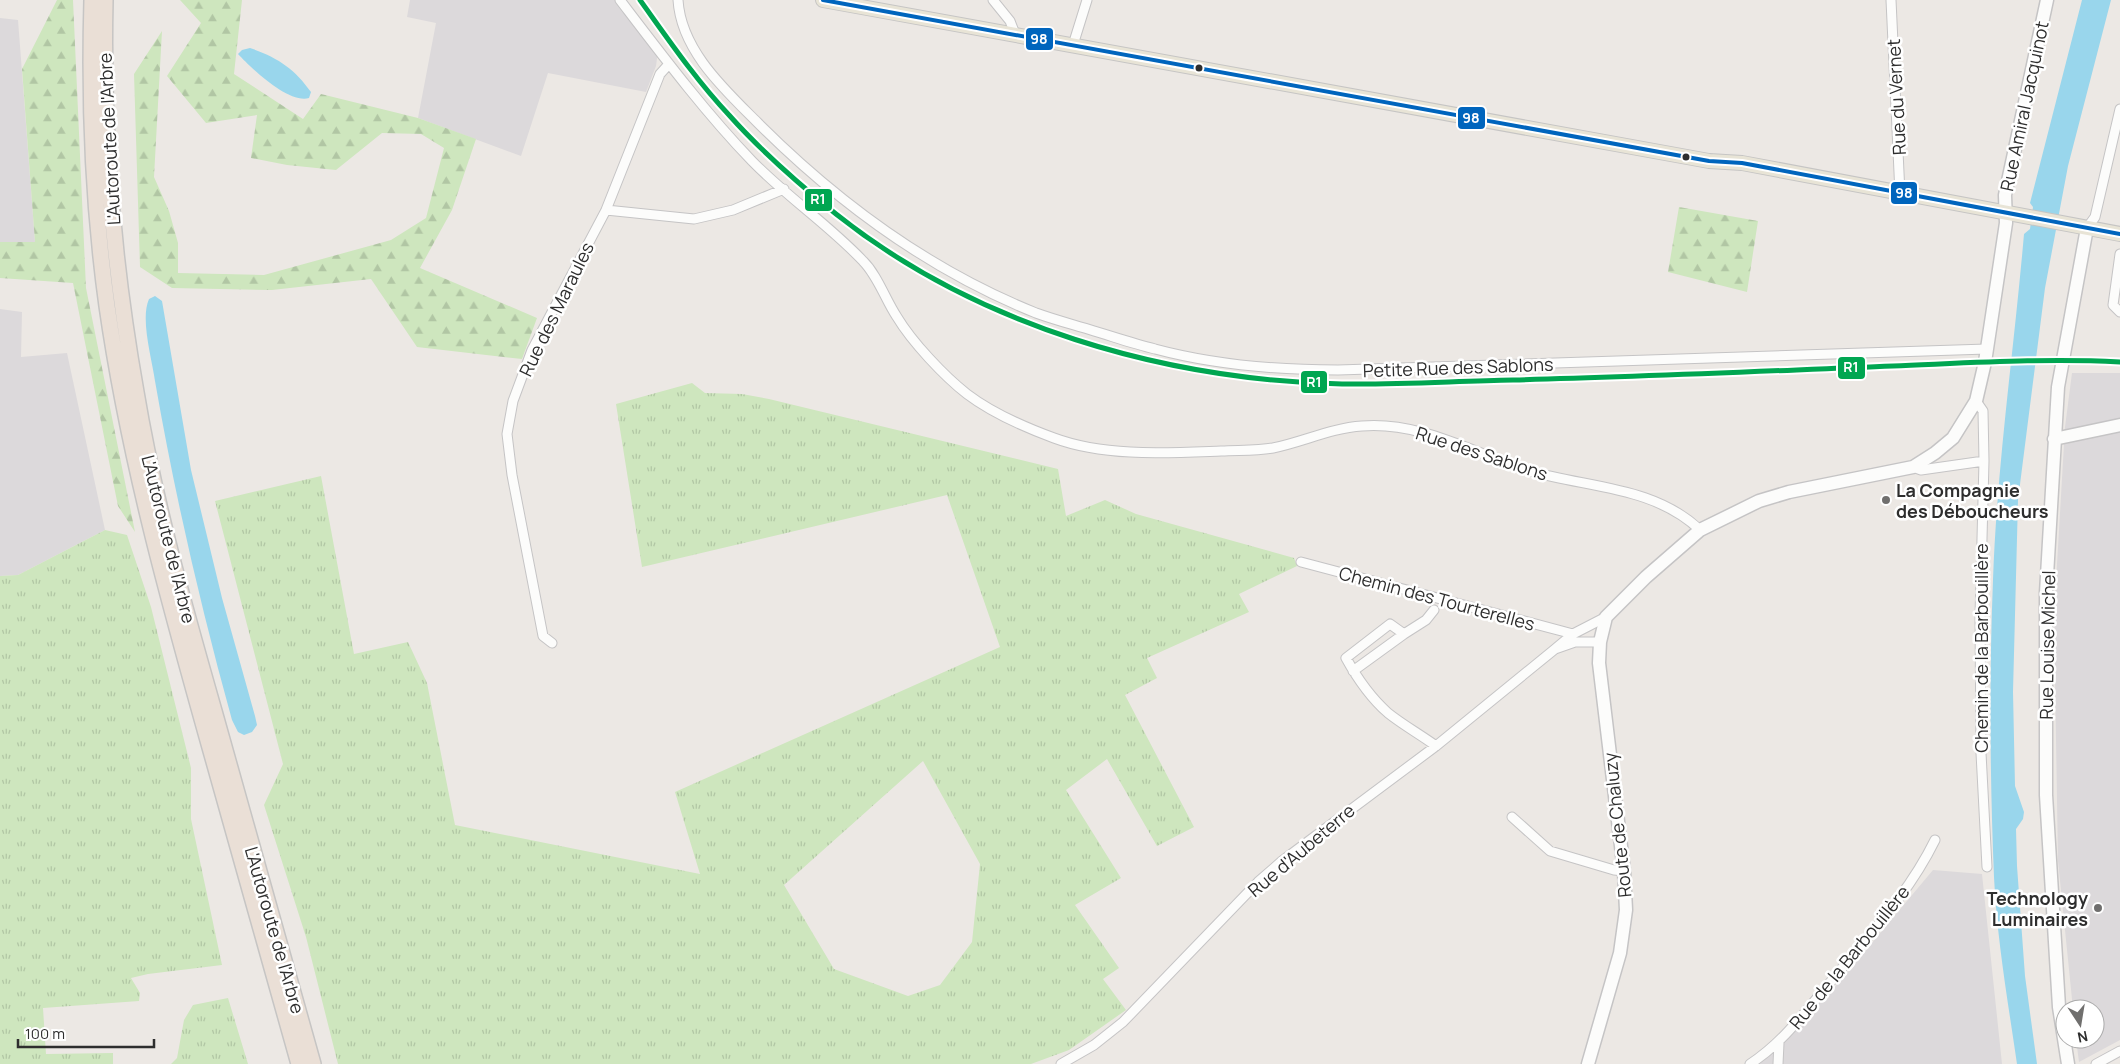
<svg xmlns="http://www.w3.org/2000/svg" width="2120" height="1064" font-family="Manrope,sans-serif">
<defs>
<pattern id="grass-tufts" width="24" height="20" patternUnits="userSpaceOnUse" patternTransform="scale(1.25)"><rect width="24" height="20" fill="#cee6be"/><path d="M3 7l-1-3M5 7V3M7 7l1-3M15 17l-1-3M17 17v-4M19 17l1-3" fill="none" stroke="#b1c6a4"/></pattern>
<pattern id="forest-firs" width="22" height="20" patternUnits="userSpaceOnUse" patternTransform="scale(1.25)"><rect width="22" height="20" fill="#cee6be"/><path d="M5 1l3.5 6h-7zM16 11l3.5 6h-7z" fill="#b1c6a4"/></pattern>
</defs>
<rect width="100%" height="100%" fill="#ece8e4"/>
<!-- industrial -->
<path fill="#dcd9db" d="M410,0H625L659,44L656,66L646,92L548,73L521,156L418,118L436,23L407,17Z
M0,18L18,20L35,242H0Z
M0,309L22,312L21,357L67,353L105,530L18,575L0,576Z
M2072,373H2120V1040L2079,1062L2076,1039H2095V1009H2073L2058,861L2054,616L2065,427Z
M1933,870L1982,874L2002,1064H1760L1829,994Z"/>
<!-- grass -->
<path fill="url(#grass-tufts)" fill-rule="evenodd" d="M692,383L705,393L742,394L769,399L1058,469L1066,516L1105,500L1136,514L1294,558L1297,566L1239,594L1249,612L1147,658L1157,678L1125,695L1194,827L1157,846L1107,759L1066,790L1121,878L1075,905L1119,968L1103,979L1126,1010L1069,1050L1031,1064H338L306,937L264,805L283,764L215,501L321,476L354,654L408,642L427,683L455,825L700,874L675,792L1000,647L947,495L642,567L616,404ZM923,761L980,864L972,942L940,985L908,996L834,969L784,885Z
M105,530L127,535L151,607L191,768V819L222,965L148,974L131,978L140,993L139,1001L43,1008L46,1054L113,1053V1064H0V576L18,575Z
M228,998L248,1064H171L177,1058L184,1020L193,1005Z"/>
<!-- forest -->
<path fill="url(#forest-firs)" d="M57,0H73L86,288L135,532L118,506L73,283L0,278V242H35L22,69Z
M180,0H242L234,74L303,119L321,94L418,118L476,139L452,210L420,268L537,318L522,359L417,347L371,279L272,290L172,288L140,267L134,74L162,31L154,177L169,211L178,243V273L264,275L391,240L426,218L444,148L421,134L382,133L336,170L287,165L251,158L257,115L206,123L167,76L201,23Z
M1679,207L1758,221L1747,292L1668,272Z"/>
<!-- water -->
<path fill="#99d6ec" d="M2082,0H2111L2068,166L2045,288L2018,500L2013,692L2015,786L2024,812L2023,819L2016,829L2017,866L2025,976L2037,1064H2017C2008,1002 1997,940 1994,877C1990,779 1989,679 1993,580C1997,464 2014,350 2024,234L2030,229L2033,207L2030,203Z
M250,48C277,57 295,69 311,92L309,98C289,104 251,68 238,54L242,50Z
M155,296L162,301L191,470L222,598L255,716L257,725L252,732L244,735L238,732L232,720C201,608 175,496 155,381C152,359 140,319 149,299Z"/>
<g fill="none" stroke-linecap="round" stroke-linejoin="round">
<!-- street casing -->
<g stroke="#c5c4c5" stroke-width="11">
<path id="street" d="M620,0C662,55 704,111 752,161C787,197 829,225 863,261C878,276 885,299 897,317C912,342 944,376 967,394C992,413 1024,427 1054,438C1105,457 1167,453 1221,451C1239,450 1257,451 1273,448C1303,442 1331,428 1362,426C1421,421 1475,454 1530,471C1588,488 1654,486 1700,530
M678,0C681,50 724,89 757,122C836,201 931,271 1036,313C1055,320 1075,325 1094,331C1114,337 1134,344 1155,349C1215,365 1277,370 1338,370L1987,349
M993,0L1010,21L1015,34
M1891,0L1900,194
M1073,45L1087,0
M606,210L694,219L733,210L784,189
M2087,228L2095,217L2120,109
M2120,254L2113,305L2120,312
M1976,401L1983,411L1984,461L1980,616L1981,753L1987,867
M1913,467L1921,470L1984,461
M1301,562L1573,634
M1404,634L1426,620L1434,610
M1600,642H1575L1555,649L1573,634L1606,617
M552,643L543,636L512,475L507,434L513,401L532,350L606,210L660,74L669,64
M1353,671L1404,634L1390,624L1346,658C1357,678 1371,698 1388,713C1403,725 1421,735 1436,746
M1512,817L1550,851L1614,870L1624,871
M1061,1064L1094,1045L1123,1022L1258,882L1282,861L1436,746L1555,649
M1750,1064C1784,1042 1807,1009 1833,979C1870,934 1909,893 1935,840
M1778,1064L1779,1043
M2096,1064L2120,1051"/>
</g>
<!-- secondary casing -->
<g stroke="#c5c4c5" stroke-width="15">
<path id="secondary" d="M2054,439L2120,425
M1588,1064L1620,953L1626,910L1624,871L1599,663L1600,642L1606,617L1646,577L1700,530L1759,501L1789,492L1913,467L1935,453L1953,438L1976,401L1985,362L2006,223L2005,195L2047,0
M2068,1064L2059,1007L2046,795V593L2058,387L2087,228"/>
</g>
<!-- primary casing -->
<g stroke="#c6c5c4" stroke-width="16">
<path id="primary" d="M823,0L1709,161L1742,163L2120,234"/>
</g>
<!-- highway casing -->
<g stroke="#c6c5c4" stroke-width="18">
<path id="highway" d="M92,0C89,102 93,205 107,306C129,460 171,609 213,758C242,860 270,962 299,1064
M105,0C102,131 113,263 136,392C154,500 184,606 214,711C247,829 280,946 313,1064"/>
</g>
<!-- street -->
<use href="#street" stroke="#fcfcfb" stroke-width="9"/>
<!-- secondary -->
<use href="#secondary" stroke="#fcfcfb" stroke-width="12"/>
<!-- primary -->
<use href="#primary" stroke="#e8e4d6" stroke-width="14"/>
<!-- highway -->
<use href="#highway" stroke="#eadfd6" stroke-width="15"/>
<!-- bus-1 casing -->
<g stroke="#fff" stroke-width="8">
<path id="bus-1" d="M823,0L1709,161L1742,163L2120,234"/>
</g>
<!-- bus-1 -->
<use href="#bus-1" stroke="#0065bd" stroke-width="4"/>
<!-- rail-1 casing -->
<g stroke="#fff" stroke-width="9">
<path id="rail-1" d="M640,0C668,39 696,80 729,115C761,151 799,184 836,214C977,326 1164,380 1342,384C1399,385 1456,381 1513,380C1639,377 1766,371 1893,366C1969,363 2044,358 2120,362"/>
</g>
<!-- rail-1 -->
<use href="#rail-1" stroke="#00a651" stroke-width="5"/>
</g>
<!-- markers -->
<g fill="#2e2e2e" stroke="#fff" stroke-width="2">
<circle cx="1199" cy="68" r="4.5"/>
<circle cx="1686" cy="157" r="4.5"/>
</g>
<g fill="#706f6e" stroke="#fff" stroke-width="2">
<circle cx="1886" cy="500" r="5"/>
<circle cx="2098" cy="908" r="5"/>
</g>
<g text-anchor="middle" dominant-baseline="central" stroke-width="5" stroke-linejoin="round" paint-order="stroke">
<!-- street labels -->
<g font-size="18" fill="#2e2e2e" stroke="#fff">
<text transform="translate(1896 97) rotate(-93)">Rue du Vernet</text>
<text transform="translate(2024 106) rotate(-78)">Rue Amiral Jacquinot</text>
<text transform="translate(109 139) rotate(-93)">L'Autoroute de l'Arbre</text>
<text transform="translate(556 309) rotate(-64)">Rue des Maraules</text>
<text transform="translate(1458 367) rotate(-2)">Petite Rue des Sablons</text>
<text transform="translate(1482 453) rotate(18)">Rue des Sablons</text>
<text transform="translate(169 539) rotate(76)">L'Autoroute de l'Arbre</text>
<text transform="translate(1437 598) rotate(15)">Chemin des Tourterelles</text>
<text transform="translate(2047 645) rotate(-89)">Rue Louise Michel</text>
<text transform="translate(1981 648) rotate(-90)">Chemin de la Barbouillère</text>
<text transform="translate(1617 825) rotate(-96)">Route de Chaluzy</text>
<text transform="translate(1301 850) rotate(-40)">Rue d'Aubeterre</text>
<text transform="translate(275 930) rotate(74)">L'Autoroute de l'Arbre</text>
<text transform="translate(1849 957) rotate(-51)">Rue de la Barbouillère</text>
</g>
<!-- poi labels -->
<g font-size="18" font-weight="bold" fill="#2e2e2e" stroke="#fff" text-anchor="start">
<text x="1896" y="490">La Compagnie<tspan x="1896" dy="21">des Déboucheurs</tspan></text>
<text x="2088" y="898" text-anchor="end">Technology<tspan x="2088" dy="21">Luminaires</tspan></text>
</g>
</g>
<g stroke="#fff" stroke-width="2">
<rect x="1025" y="27" width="29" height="24" rx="5" fill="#0065bd"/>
<rect x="1457" y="106" width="29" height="24" rx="5" fill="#0065bd"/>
<rect x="1890" y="181" width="28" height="24" rx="5" fill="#0065bd"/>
<rect x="804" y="188" width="29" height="24" rx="5" fill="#00a651"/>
<rect x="1837" y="356" width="29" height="24" rx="5" fill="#00a651"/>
<rect x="1300" y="370" width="28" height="24" rx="5" fill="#00a651"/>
</g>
<g font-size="14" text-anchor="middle" font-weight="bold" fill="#fff">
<text x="1039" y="44">98</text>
<text x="1471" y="123">98</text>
<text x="1904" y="198">98</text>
<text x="818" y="204">R1</text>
<text x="1851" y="372">R1</text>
<text x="1314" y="387">R1</text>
</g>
<!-- north arrow -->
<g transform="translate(2080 1024) rotate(168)"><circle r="24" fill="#ffffff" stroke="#ababab"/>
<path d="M0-4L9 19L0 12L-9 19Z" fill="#706f6e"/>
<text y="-8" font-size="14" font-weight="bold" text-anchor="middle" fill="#2e2e2e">N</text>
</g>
<!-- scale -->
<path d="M18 1039v8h136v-8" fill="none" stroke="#2e2e2e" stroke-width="2.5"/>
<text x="25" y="1039" font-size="15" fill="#2e2e2e" stroke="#ffffff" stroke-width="4" paint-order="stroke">100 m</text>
</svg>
